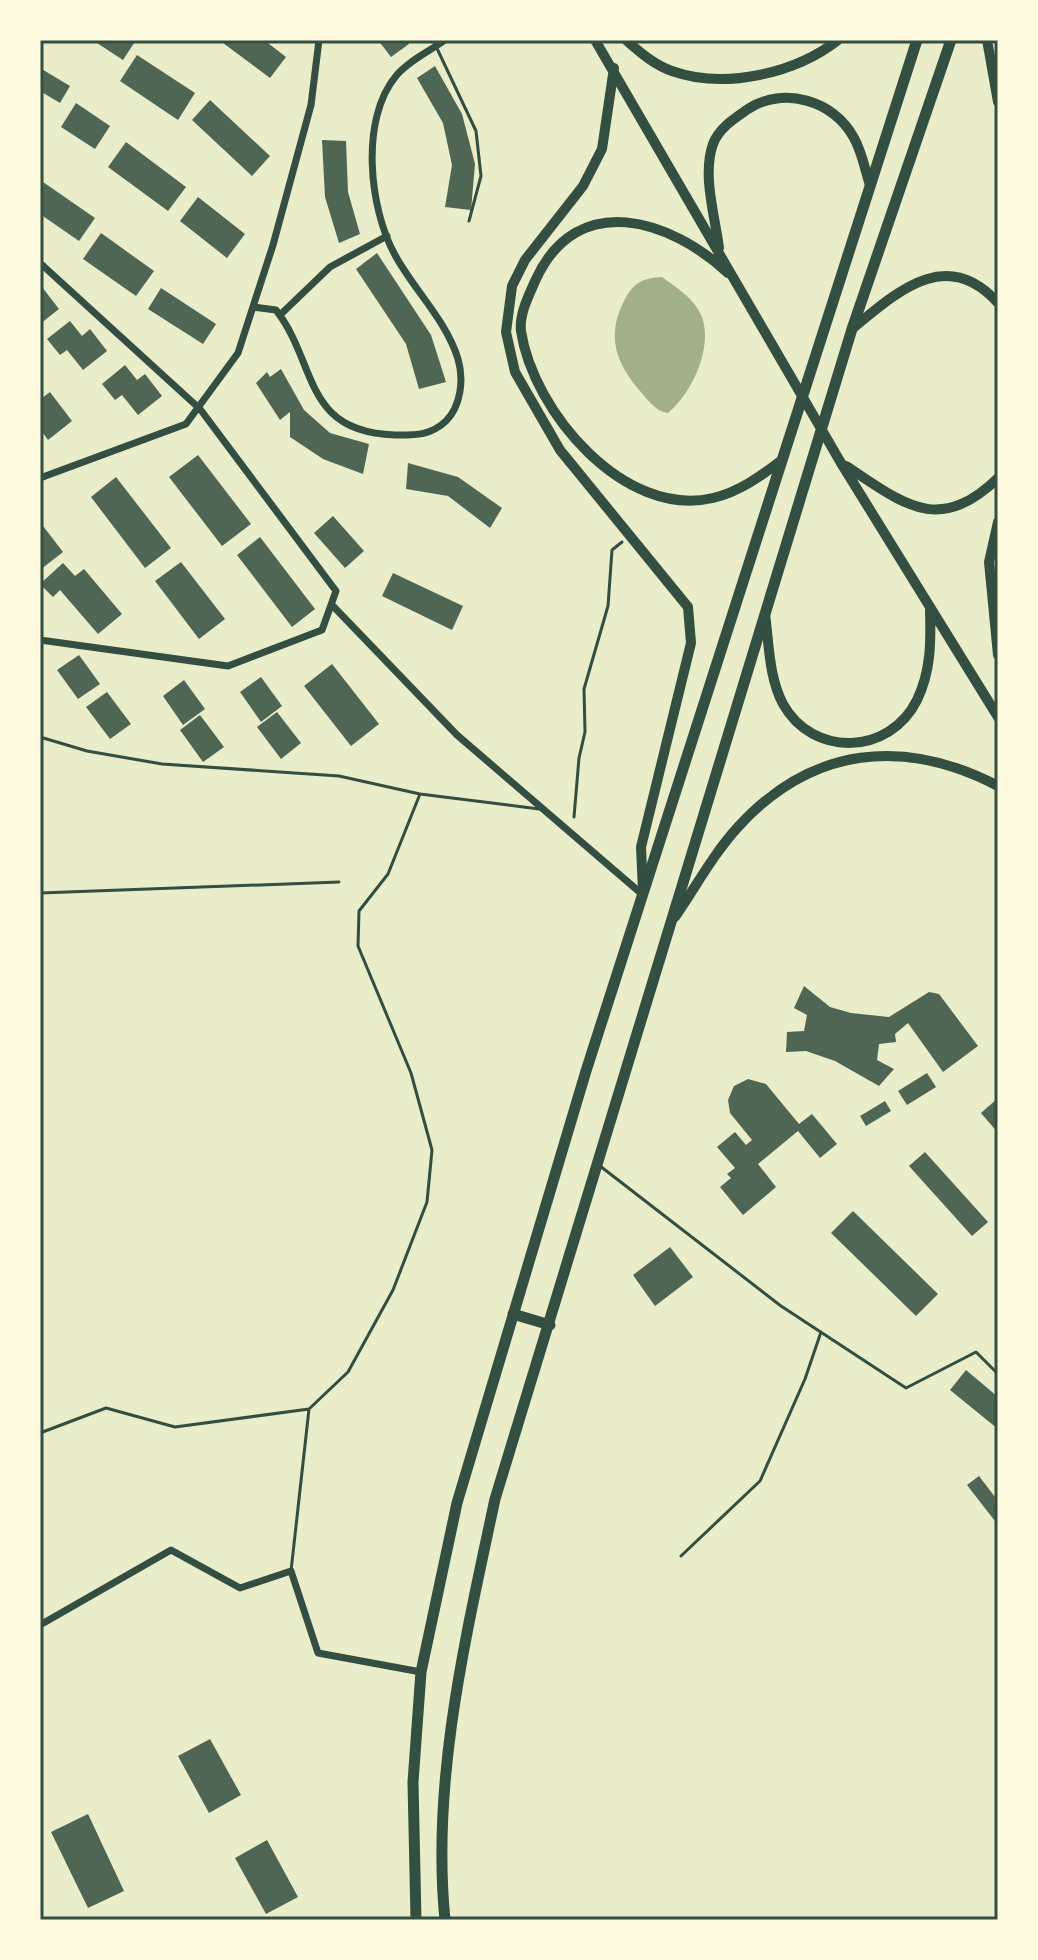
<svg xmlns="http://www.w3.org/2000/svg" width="1038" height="1960" font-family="'Roboto Serif',serif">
<rect width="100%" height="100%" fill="#e9edc9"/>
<!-- water -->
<path fill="#a3b18a" d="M662,277C677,288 695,299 702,317C713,348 692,393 668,413C655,411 649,401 640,391C616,363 606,336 624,301C633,283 642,278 662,277Z"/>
<!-- building -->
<path fill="#4f6655" d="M99,40H136L123,60L97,43Z
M219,40H264L286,57L270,78Z
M378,40H406L409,44L391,57Z
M137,55L195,93L178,120L120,81Z
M435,66L462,114L475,164L471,210L445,207L452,165L443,123L417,78Z
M40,68L70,86L60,103L40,91Z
M210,100L270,156L252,176L192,120Z
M76,103L110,126L95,149L61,127Z
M322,140L346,141L348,192L360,234L339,243L325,197Z
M126,142L186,187L168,211L108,167Z
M43,182L95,218L79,241L40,214Z
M198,197L245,234L227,258L180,221Z
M101,233L154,271L136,296L83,259Z
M377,253L431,335L446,382L419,389L406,344L356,269Z
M42,287L59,309L40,324V289Z
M161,288L216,324L203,344L148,309Z
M70,321L82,336L90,329L107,351L83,370L67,350L60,355L47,339Z
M125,365L137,380L145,374L162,396L138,415L122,395L115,400L102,384Z
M281,369L304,410L330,433L369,444L363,474L323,459L290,437V412L280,420L256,383L267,372L270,377Z
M50,392L72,421L48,440L40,429V396L42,398Z
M198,455L251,524L222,546L169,477Z
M408,463L458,477L502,508L490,528L448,496L406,489Z
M116,477L171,548L145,568L91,497Z
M333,516L364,551L345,568L314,533Z
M40,522L63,552L40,570Z
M260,537L315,609L292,627L237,555Z
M181,562L225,619L199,639L155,581Z
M63,563L75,576L84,569L122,614L98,634L60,590L53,597L40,584Z
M393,573L463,606L452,630L382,596Z
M79,655L100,684L78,699L57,670Z
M332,664L379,724L351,746L304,686Z
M261,677L282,706L261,722L240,692Z
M184,680L205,709L183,725L163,696Z
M107,692L131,724L110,739L86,707Z
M277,712L301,743L281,759L257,727Z
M200,715L224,747L203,762L180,730Z
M804,986L830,1007L851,1013L889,1017L929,992L939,994L978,1046L943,1072L908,1023L895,1034L896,1042L879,1044L877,1060L894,1069L879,1086L835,1061L806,1051L786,1052L787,1032L804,1031L807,1015L794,1008Z
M927,1073L936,1087L907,1105L898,1091Z
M748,1079L766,1084L799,1124L812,1114L837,1144L820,1158L798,1131L758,1164L776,1187L743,1215L720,1187L731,1178L727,1174L735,1168L717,1147L735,1132L746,1145L752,1140L730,1113L728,1100L734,1086Z
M998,1098V1133L981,1113Z
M885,1101L891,1111L866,1126L860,1116Z
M925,1152L988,1222L972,1236L909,1166Z
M853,1211L938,1294L916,1316L831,1233Z
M670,1247L693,1277L655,1306L633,1275Z
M966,1370L998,1397V1429L950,1390Z
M979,1476L998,1501V1525L967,1485Z
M210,1739L241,1795L209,1813L178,1756Z
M88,1814L124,1891L88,1908L51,1832Z
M267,1840L298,1897L266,1914L235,1858Z"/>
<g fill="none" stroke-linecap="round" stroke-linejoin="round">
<!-- path -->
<path stroke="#344e41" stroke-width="3" d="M574,817L579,758L585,732L584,689L608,606L612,550L622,542"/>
<!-- service -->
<path stroke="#344e41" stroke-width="3" d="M433,40L476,131L481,176L469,221
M40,737L87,751L162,764L339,776L420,794L539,809
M40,893L339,882
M600,1166L781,1306L906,1388L976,1352L998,1374
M40,1433L106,1408L175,1427L309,1409L348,1372L393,1290L427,1202L432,1150L411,1073L358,946L359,911L388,874L420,794
M681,1556L760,1481L805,1379L821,1332
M291,1571L309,1409"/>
<!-- minor -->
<path stroke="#344e41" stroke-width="7" d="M40,263L200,409L336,591L322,630L228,666L40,640
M253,307L276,310C318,364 302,432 395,435C415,435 430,436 446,421C461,406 464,379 458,359C446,320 414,290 395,255C369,208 360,119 396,76C408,61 430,51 445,40
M280,315L330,267L387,236
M40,478L186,424L238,353L273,245L311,105L319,40
M333,606L457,735L643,895
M40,1625L171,1550L240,1588L291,1571L318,1653L421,1672"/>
<!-- secondary -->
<path stroke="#344e41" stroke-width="10" d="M595,40L841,463L998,717
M626,40C640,52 654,65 672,71C725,90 796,73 838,40
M987,40L998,102
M614,68L602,149L583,186L525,260L512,286L506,332L515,372L560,450L688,607L691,643L641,847L643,891
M719,248C715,216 702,175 713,144C719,128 735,118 748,109C783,86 834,100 854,138C862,152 865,170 870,185
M728,273C671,220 578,189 536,279C529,295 519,314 521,331C533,411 624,519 713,498C739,492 761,476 782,460
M852,329C896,293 946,245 998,303
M846,466C903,503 938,536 998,478
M998,522L989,562L998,655
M765,614C769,644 769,678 783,704C813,758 890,755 917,700C931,671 931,642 930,610
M675,917C695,888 714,853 738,827C812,746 904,737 998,786"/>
<!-- primary -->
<path stroke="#344e41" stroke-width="11" d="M513,1314L550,1325
M416,1920L413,1782L421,1672L457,1503L586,1071L917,40
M445,1920C431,1780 466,1636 495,1499L852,329L951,40"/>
</g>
<!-- border -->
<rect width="1038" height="1960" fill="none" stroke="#fefae0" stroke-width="84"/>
<rect x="42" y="42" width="954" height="1876" fill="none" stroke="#344e41" stroke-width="3"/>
</svg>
